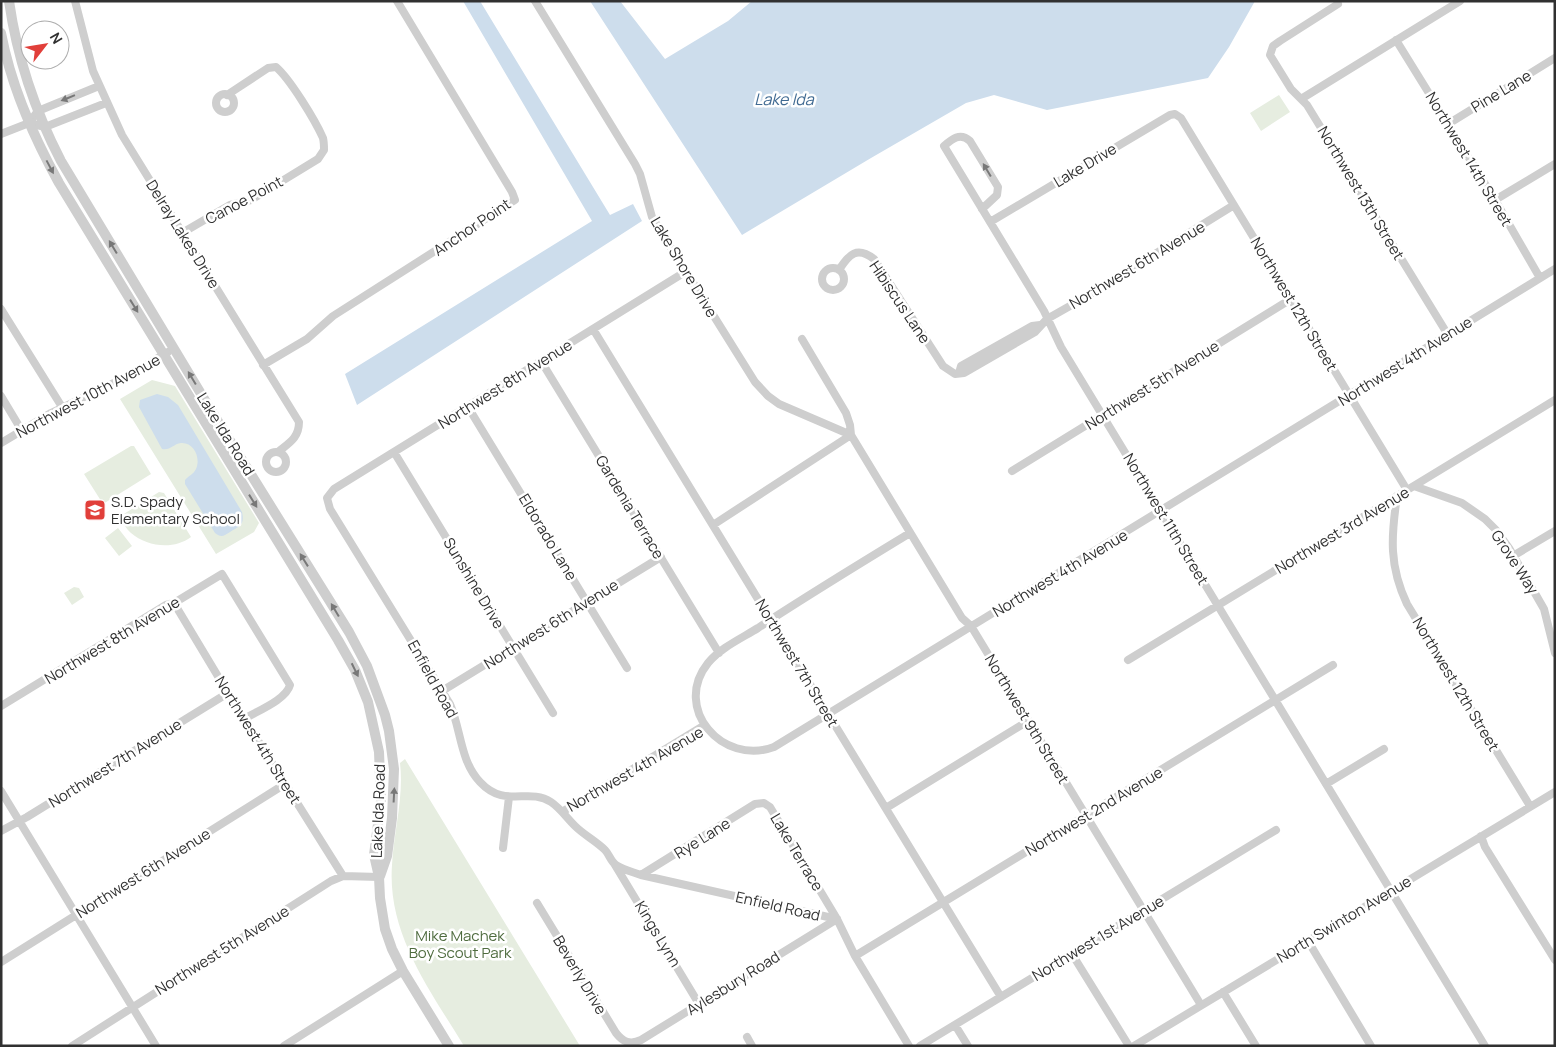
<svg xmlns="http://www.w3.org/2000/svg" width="1556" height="1047" font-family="Manrope,sans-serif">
<rect width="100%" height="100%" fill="#fff"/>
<!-- green -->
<path fill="#e6ede0" d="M1279,95L1290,112L1261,131L1250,113Z
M152,380L175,386L259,523L254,532L216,554L120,399Z
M131,446H134L151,474L103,504L84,474Z
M159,492L164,493L191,537C174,550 147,547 131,533C126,529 123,522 119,517Z
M118,528L132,546L119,556L105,538Z
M74,587L79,588L84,597L72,605L64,593Z
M405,759L580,1046H464C430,990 387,934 392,865C394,830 404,797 400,763Z"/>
<!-- water -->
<path fill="#cdddec" d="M463,1H480L610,215L633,204L642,221L357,405L345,374L592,221Z
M590,1H620L665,59L728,21L752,1H1255L1229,47L1208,78L1047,110L994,95L966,103L871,158L742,235Z
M157,394L168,397L178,405L242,512C245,526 239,526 230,532C224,536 221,538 215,533L185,484V480C188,476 193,475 196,469C201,458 194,442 181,443C173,444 170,451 162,449L139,407L140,400Z"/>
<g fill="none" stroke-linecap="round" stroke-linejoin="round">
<!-- minor -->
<path stroke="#cecece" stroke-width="8" d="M75,1L93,71L122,135L299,422C299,438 289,443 278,452
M535,1L635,164L640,174L652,217L755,382L768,396L779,404L851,435
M1338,4L1280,41L1273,46L1270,55L1291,89L1307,105L1448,335
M1396,40L1495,200L1540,278
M216 103a9 9 0 1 1 18 0a9 9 0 1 1-18 0Z
M1301,99L1460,1
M29,123L45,127L106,103
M1448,124L1555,58
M1,134L29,123L38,111L99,86
M1495,200L1555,164
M982,209L997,195L998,187L970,141C960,132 952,139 944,146L1044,311L1061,347L1485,1046
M990,222L1170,115L1175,114L1181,118L1407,490
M182,233L230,205L251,200L318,159L324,150C324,146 324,142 323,138C315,120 290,79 276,67L268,68L227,95
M822 279a11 11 0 1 1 22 0a11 11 0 1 1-22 0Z
M839,270C849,254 857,246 874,259L943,366L955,374L964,373L1035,332L1047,319L1084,298L1234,205
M685,272L334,489L327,498L330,509L450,704C461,729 460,761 480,782C505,809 528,787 551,802C560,808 567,818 575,826C584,835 596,841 605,850C609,854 611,862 616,865C623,870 633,872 641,875L837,919
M1,309L62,407
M593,329L1001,997
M802,339L846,413L850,425L851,435L962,618L971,626L1201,1005
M541,361L719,653
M263,365L307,339L333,316L515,200L512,192L397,1
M959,373L961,366L1032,326L1040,325
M1,396L22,431
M468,407L627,668
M1,443L51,413L124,378L168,352
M394,452L553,713
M266 462a10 10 0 1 1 20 0a10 10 0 1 1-20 0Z
M1012,471L1291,299
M1414,486L1462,503L1485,519L1496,530L1509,548L1544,609L1555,653
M1397,496C1391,537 1389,566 1407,604L1530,806
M713,525L851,435
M910,533C859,564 808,595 758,628C742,638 720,648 708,663C672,708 722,766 774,747L1555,269
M1513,556L1555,531
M174,603L228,693L343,876
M1128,660L1555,400
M442,691L661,557
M1,706L166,605L174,603L222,574L290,685C286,700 257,711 244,719
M1326,784L1384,749
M1,791L156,1046
M886,808L1028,721
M562,812L705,725
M1,831L27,817L228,693
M1481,836L1485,847L1555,960
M503,848L509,797
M615,865L699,1004
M641,875L755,804L764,803L770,807L837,919L855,956L909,1046
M537,903L616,1033C623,1042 630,1045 641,1040L837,919
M1308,941L1371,1046
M1072,954L1129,1046
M855,956L1333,665
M1,962L285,784
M1223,992L1256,1046
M955,1025L968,1046
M747,1037L752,1046
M72,1046L331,881L343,876L379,877
M284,1046L403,971
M920,1046L1276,830
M1134,1046L1555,792"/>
<!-- tertiary -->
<path stroke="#cecece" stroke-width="10" d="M9,1C17,57 35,111 61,161L209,407L349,632L367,666L385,715L389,731L394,769L392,818L387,856L380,876
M1,33C11,86 33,136 59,183L338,640L355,670L368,702L379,752L381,801L374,855L379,877L380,898L385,929L392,949L403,971L449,1046"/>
</g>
<!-- one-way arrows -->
<defs><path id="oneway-solid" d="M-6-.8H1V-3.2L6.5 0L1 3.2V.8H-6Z" transform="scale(1.25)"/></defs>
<g fill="#787878">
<use href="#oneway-solid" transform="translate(68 98) rotate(158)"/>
<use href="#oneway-solid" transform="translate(50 167) rotate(62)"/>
<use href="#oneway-solid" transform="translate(987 170) rotate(-121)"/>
<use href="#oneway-solid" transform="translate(113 247) rotate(-121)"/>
<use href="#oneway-solid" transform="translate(134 306) rotate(58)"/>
<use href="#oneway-solid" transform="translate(192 378) rotate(-121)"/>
<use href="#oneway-solid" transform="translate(253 501) rotate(58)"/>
<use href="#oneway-solid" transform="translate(304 560) rotate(-122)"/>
<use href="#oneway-solid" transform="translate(335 610) rotate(-121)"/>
<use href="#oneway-solid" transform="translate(355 670) rotate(64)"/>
<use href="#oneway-solid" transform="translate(394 795) rotate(-87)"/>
</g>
<!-- icons -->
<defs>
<g id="school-square" transform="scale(1.125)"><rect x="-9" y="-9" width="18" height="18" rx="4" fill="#e13f3a" stroke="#fff"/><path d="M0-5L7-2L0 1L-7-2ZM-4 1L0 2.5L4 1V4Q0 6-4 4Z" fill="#fff"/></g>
</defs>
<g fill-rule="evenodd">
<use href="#school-square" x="95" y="510"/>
</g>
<g text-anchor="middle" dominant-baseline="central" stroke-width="5" stroke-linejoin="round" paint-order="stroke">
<!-- street labels -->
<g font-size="15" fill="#313131" stroke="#fff">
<text transform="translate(1501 91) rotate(-31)">Pine Lane</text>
<text transform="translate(1469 159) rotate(59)">Northwest 14th Street</text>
<text transform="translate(1085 165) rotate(-31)">Lake Drive</text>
<text transform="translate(1361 193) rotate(59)">Northwest 13th Street</text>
<text transform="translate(244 200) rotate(-28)">Canoe Point</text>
<text transform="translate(472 227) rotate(-34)">Anchor Point</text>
<text transform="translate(183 234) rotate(58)">Delray Lakes Drive</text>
<text transform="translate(1137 265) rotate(-31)">Northwest 6th Avenue</text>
<text transform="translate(684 267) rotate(59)">Lake Shore Drive</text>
<text transform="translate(900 302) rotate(56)">Hibiscus Lane</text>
<text transform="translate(1294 304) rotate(59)">Northwest 12th Street</text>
<text transform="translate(1405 361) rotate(-32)">Northwest 4th Avenue</text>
<text transform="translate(505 384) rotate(-32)">Northwest 8th Avenue</text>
<text transform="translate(1152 385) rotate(-32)">Northwest 5th Avenue</text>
<text transform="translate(88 396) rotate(-28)">Northwest 10th Avenue</text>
<text transform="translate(226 434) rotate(58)">Lake Ida Road</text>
<text transform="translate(630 507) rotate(59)">Gardenia Terrace</text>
<text transform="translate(1166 519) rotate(59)">Northwest 11th Street</text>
<text transform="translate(1342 530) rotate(-31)">Northwest 3rd Avenue</text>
<text transform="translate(548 537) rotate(59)">Eldorado Lane</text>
<text transform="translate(1515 562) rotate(57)">Grove Way</text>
<text transform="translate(1060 573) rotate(-31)">Northwest 4th Avenue</text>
<text transform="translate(474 583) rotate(59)">Sunshine Drive</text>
<text transform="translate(551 624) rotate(-32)">Northwest 6th Avenue</text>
<text transform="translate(112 640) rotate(-31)">Northwest 8th Avenue</text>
<text transform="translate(797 663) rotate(59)">Northwest 7th Street</text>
<text transform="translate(433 679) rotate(61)">Enfield Road</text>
<text transform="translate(1456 684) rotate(59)">Northwest 12th Street</text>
<text transform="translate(1027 719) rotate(59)">Northwest 9th Street</text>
<text transform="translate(258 740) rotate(58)">Northwest 4th Street</text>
<text transform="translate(115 763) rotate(-32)">Northwest 7th Avenue</text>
<text transform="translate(635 769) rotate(-30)">Northwest 4th Avenue</text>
<text transform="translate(378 811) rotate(-88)">Lake Ida Road</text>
<text transform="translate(1094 811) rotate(-31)">Northwest 2nd Avenue</text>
<text transform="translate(702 838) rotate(-32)">Rye Lane</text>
<text transform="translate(797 852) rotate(59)">Lake Terrace</text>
<text transform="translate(143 873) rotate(-32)">Northwest 6th Avenue</text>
<text transform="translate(778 906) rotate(13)">Enfield Road</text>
<text transform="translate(1344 919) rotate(-31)">North Swinton Avenue</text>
<text transform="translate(658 934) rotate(59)">Kings Lynn</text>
<text transform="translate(1098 938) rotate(-31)">Northwest 1st Avenue</text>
<text transform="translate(222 950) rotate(-32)">Northwest 5th Avenue</text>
<text transform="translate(580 975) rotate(59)">Beverly Drive</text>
<text transform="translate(733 983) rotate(-32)">Aylesbury Road</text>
</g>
<!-- poi labels -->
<g font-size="15" fill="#313131" stroke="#fff" text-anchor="start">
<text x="111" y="501">S.D. Spady<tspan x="111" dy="17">Elementary School</tspan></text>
</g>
<!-- park labels -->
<g font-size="15" fill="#4f6c3f" stroke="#fff">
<text x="460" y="935">Mike Machek<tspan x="460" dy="17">Boy Scout Park</tspan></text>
</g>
<!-- water labels -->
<g font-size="16" font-style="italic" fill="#406a92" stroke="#fff">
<text x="784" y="99">Lake Ida</text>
</g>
</g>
<!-- border -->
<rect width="1556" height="1047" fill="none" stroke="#313131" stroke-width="5"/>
<!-- north arrow -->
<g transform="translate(45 45) rotate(59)"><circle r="24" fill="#ffffff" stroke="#adadad"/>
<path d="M0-4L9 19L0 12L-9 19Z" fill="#e13f3a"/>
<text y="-8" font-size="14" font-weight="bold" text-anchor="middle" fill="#313131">N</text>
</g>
</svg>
